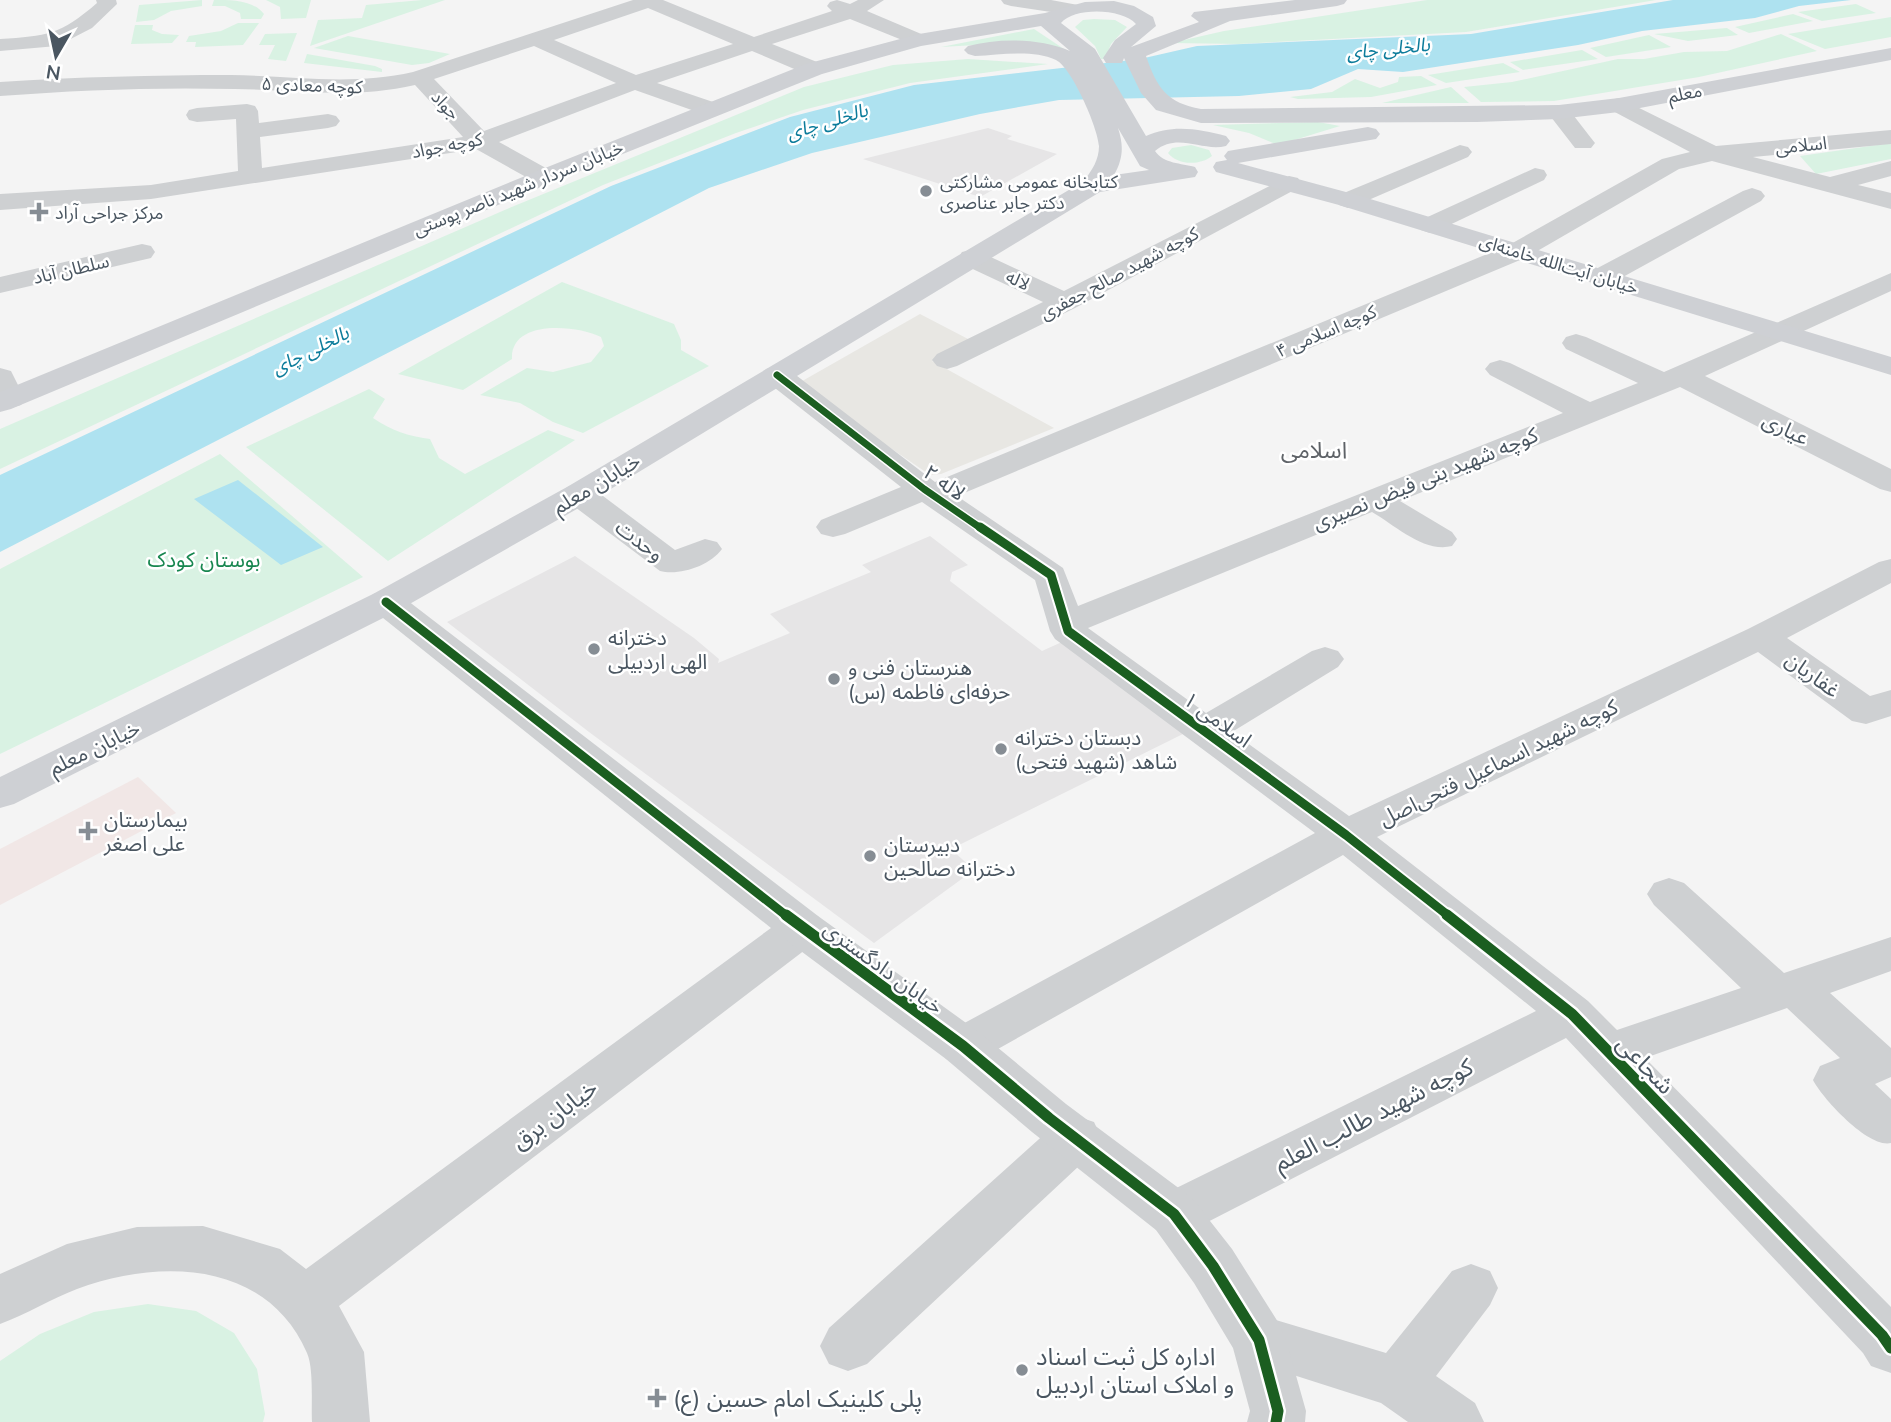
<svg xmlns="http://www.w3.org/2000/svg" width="1891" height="1422" font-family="Mulish,'Noto Sans Arabic',sans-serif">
<rect width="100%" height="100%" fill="#f4f4f4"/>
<!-- commercial -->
<path fill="#e8e7e3" d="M920,314L970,340L932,361L1054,428L941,474L930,475L797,384Z"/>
<!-- education -->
<path fill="#e6e5e6" d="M988,128L1012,136L1007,139L1057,154L980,197L863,159Z
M930,536L968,565L952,572L950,581L1042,651L1073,637L1189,731L951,849L974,870L874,943L589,732L447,622L575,556L694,638L719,659L718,663L790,633L770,614L871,572L862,565Z"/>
<!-- medical -->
<path fill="#f1e7e6" d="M138,777L176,813L0,905V849Z"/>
<!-- green -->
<path fill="#d9f2e3" d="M202,0V6L171,11L154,20L136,22L139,5Z
M214,0C232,0 253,0 264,14L261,19H241L240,13L225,6H212Z
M266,0H311L306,18L281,19L280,7Z
M422,0H445L310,46L318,20L362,18L366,5Z
M1427,0H1656L1466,32L1239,44L1171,43L1224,31Z
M1856,4L1876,13L1822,21L1798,12Z
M1793,14L1813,21L1749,33L1735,27Z
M1891,17V37L1825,49L1788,34Z
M1094,19L1115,20L1127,27L1111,44L1105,59H1101L1095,46L1075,27L1083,20Z
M238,23H259L243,45L195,47L196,42H186L189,36L221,31Z
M135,25H153L152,30L162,34L179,35L172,43L131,44Z
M1727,28L1738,35L1688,41L1654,34Z
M1034,29L1067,51L994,44L941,47Z
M297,33L286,61L268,59L275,45H259L265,34Z
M1781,34L1817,51L1699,77L1554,101L1481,102L1464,87L1512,82L1618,59H1644L1684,52L1727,51Z
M1649,35L1671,47L1606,57L1590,48Z
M348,36L450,54L429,63L412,65L314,48Z
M1582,50L1598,59L1523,70L1510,62Z
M307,54L375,66L382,69V72L304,63Z
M968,59L1048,64L910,83L803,110L736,133L603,185L0,469V429L507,209L804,87L893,65Z
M1503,63L1520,72L1446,83L1428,75Z
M1421,76L1437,85L1371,97L1298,99L1290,97L1332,92L1355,79L1380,88L1398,82L1399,77Z
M1451,87L1469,103H1382Z
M1318,122L1340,126L1278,145L1249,133L1213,125Z
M1891,143V159L1816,174L1800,156Z
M1191,145L1209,150L1212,156C1200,166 1177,165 1168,153L1172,148Z
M562,282L674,324L681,340V350L709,366L583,433L553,422L520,403L480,395L527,368L553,372L591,362L604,346L601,337C577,325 510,319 512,359L463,390L398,374Z
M369,389L385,399L373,418C392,431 408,436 430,439L439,458L465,474L548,430L575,440L388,561L246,447Z
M220,454L363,577L0,754V569Z
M148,1304L196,1311L234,1333L257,1369L265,1414L263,1422H0V1361L40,1334L94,1312Z"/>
<!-- water -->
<path fill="#aee2f0" d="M1673,0H1851L1799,6L1755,18L1642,31L1578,45L1403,72L1358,69L1311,89L1239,96L1059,100L980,114L812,153L709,188L0,552V475L611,186L790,117L914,85L1140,59L1197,46L1471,34Z
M238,480L323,547L281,565L194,499Z"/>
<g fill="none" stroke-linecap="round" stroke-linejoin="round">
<!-- minor -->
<path fill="#ced0d2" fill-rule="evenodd" d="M96,0H116L117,4L92,28L57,46L0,51V39C47,36 60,35 97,3Z
M633,0H663L754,37L832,11L827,6L830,2L837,0L850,4L858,0H884L867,11L926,36L929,40L926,44H912L850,19L772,44L822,64L825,69L822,74H806L752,51L657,83L719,104L722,109L719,114H703L635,90L499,142L553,172L556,177L553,182L544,184L535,182L476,149L151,199L0,210V194L151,185L238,171L236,119L197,122L189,120L186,115L189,110L197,108L247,104L255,106L258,111L259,123L328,114L336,116L340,121L336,126L328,128L260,137L262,168L463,137L415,85C355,99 296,90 235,89C156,87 78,90 0,96V82C77,77 154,75 231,75C293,76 352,86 413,72ZM648,8L733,44L636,75L554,40ZM534,46L616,83L484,131L434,79Z
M1001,0H1051L1078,5L1081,9L1078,13L1071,15L1011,6L1004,4Z
M1619,98L1716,146L1891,130V144L1753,157L1830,177L1891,161V176L1858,185L1891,193V209L1712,161L1679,169L1527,257L957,496L1063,568L1078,606L1563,413L1490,375L1485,369L1490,363L1500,360L1510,363L1590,402L1638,383L1566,349L1562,343L1566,337L1576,334L1586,337L1664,372L1891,273V291L1705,376L1891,469V492L1880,489L1680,387L1400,501L1452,532L1457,539L1452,546C1424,553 1396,526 1372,512L1088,628L1206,713L1312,651L1325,647L1338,651L1344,659L1338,667L1232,732L1349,816L1748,629L1879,562L1891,559V583L1787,638L1870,696L1891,690V716L1866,724L1852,721L1758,652L1377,837L1588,1001L1617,1030L1741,988L1654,905L1647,894L1654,883L1669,878L1684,883L1784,973L1891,937V971L1830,993L1891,1048V1077L1875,1084L1891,1099V1143C1869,1149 1822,1098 1813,1080L1820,1066L1840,1058L1787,1008L1645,1058L1891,1307V1373L1871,1366L1863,1353L1566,1038L1192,1230L1174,1236L1156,1230L1148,1214L1156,1198L1536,1011L1343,855L980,1059L963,1065L946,1059L939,1046L946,1033L1315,833L1055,639L1050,631L1035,580L922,502L845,534L833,537L821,534L816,527L821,520L901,487L766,381L762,375L766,369L777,366L788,369L935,482L1509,245L1662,159L1690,152L1611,110L1608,105L1611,100Z
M1559,105L1567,107L1591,138L1595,143L1591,148H1575L1551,117L1548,112L1551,107Z
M1460,145L1468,147L1472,152L1468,157L1357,205L1348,208L1339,205L1335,200L1339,195Z
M1535,168L1544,170L1547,175L1544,180L1439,230L1430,233L1421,230L1417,225L1421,220Z
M1289,176L1298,178L1301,183L1298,188L1075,308L957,366L947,369L937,366L932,360L937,354L1043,302L962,264L958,258L962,252L971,250L980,252L1064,291Z
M1752,188L1761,191L1765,196L1761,201L1612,283L1602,285L1592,283L1588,277L1592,271L1743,191Z
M142,244L151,246L155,252L151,258L0,293V277Z
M0,368L11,371L25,399L21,405L10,408L0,406Z
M579,484L591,487L675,550L705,539L717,542L722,549C710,566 679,576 660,571L567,501L563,494L567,487Z
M386,591L399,594L818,916L824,928L818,940L339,1306L364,1352L370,1422H312C311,1404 314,1369 307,1353C267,1261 161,1258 77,1289C51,1299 27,1314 0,1324V1274L67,1244L137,1227L203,1226L280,1249L306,1269L771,928L373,610L368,602L373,594Z
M1076,1116L1094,1122L1101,1137L1094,1152L867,1364L848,1371L829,1364L820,1346L829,1328L1058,1122Z
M1471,1264L1490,1271L1498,1288L1490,1305L1436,1376L1475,1403L1484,1422H1408L1381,1403L1240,1358L1232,1340L1240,1322L1259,1315L1386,1353L1452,1271Z"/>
<!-- tertiary -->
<path fill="#ced0d2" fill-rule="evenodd" d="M802,912L818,916L980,1033L1066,1104L1192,1198L1232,1249L1278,1322L1286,1340L1306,1411L1305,1422H1247L1250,1411L1233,1348L1194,1283L1156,1230L1032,1132L946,1059L786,940L780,928L786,916Z"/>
<!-- secondary -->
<path fill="#ced0d4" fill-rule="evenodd" d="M1295,0H1347L1344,4L1337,6L1230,21L1146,56C1157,88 1167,103 1201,109L1559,105L1619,98L1891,48V60L1619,112L1559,119L1477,122L1201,123L1156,110L1141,93L1124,58L1122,63H1106L1103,58L1115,40L1136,24C1122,8 1074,7 1061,23L1095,49L1146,136C1172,124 1200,129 1226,136L1230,141L1226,146C1202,152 1178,132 1155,151C1164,164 1181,163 1195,167L1198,172L1195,177L1100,192L591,501L399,610L14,804L0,808V777L373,594L567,487L1084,181C1092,170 1099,160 1099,146C1098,128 1072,68 1056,60C1032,49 1001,55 975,56L968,54L964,50L968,46C999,38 1040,38 1070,51L1041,26L921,46L822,74L553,182L11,409L0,412V392L535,172L806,64L919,34L1045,13L1085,2L1114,1L1134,6L1153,17L1156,26L1131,47L1199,22L1191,16L1194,12ZM1118,128L1140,166L1149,170L1114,175C1123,159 1124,146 1118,128Z
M1368,127L1376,129L1380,134L1376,139L1238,163L1357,195L1891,357V375L1339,205L1216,172L1213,167L1216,162L1227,160L1224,156L1228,151Z"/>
<!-- cycleway-far2 casing -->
<g stroke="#fff" stroke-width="10">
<path id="cycleway-far2" d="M777,375L924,489L982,529"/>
</g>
<!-- cycleway-far1 casing -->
<g stroke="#fff" stroke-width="13">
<path id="cycleway-far1" d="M980,527L1051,575L1068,631L1346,835L1450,917
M386,602L788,917"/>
</g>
<!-- cycleway casing -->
<g stroke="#fff" stroke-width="16">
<path id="cycleway" d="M786,915L963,1046L1049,1118L1174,1214L1213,1266L1259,1340L1278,1411L1276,1422
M1447,915L1572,1014L1882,1335L1891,1348"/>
</g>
<!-- cycleway-far2 -->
<use href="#cycleway-far2" stroke="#1b5e20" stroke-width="7"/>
<!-- cycleway-far1 -->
<use href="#cycleway-far1" stroke="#1b5e20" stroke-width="9"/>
<!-- cycleway -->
<use href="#cycleway" stroke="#1b5e20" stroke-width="11"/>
</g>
<!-- markers -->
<g fill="#868d94" stroke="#fff" stroke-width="2.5">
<circle cx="926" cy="191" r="7"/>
<path d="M35.5 201.5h7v7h7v7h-7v7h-7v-7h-7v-7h7z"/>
<circle cx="594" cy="649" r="7"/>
<circle cx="834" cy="679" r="7"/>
<circle cx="1001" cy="749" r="7"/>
<path d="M84.5 820.5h7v7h7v7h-7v7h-7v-7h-7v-7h7z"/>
<circle cx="870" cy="856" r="7"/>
<circle cx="1022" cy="1370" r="7"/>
<path d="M653.5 1387.5h7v7h7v7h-7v7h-7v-7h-7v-7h7z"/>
</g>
<g text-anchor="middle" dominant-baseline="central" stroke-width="5" stroke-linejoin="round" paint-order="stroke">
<!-- far-street labels -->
<g font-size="18" fill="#4a5661" stroke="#fff">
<text transform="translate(312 85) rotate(2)">کوچه معادی ۵</text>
<text transform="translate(1685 93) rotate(-11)">معلم</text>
<text transform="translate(446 105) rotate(47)">جواد</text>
<text transform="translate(447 145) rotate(-11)">کوچه جواد</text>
<text transform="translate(1801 145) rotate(-6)">اسلامی</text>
<text transform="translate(518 188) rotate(-22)">خیابان سردار شهید ناصر پوستی</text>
<text transform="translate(1559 264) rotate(17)">خیابان آیت‌الله خامنه‌ای</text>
<text transform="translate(71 269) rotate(-13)">سلطان آباد</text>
<text transform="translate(1119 273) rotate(-28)">کوچه شهید صالح جعفری</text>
<text transform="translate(1018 280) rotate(25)">لاله</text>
<text transform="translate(1326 331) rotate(-23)">کوچه اسلامی ۴</text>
</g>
<!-- far-poi labels -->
<g font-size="18" fill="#4a5661" stroke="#fff" text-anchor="start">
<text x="940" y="181">کتابخانه عمومی مشارکتی<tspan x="940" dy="21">دکتر جابر عناصری</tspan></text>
<text x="55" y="212">مرکز جراحی آراد</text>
</g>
<!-- far-water labels -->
<g font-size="19" font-style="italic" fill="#0c7c9b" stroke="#fff">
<text transform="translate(1388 48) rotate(-6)">بالخلی چای</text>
<text transform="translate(827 121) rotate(-17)">بالخلی چای</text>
<text transform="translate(310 350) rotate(-27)">بالخلی چای</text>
</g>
<!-- street labels -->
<g font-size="21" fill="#4a5661" stroke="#fff">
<text transform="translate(1786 428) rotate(26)">عیاری</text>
<text transform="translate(1425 478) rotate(-22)">کوچه شهید بنی فیض نصیری</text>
<text transform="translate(945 482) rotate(35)">لاله ۲</text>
<text transform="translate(596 483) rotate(-31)">خیابان معلم</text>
<text transform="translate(640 540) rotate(37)">وحدت</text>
<text transform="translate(1813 674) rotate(36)">غفاریان</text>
<text transform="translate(1218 719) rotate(36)">اسلامی ۱</text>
<text transform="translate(94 747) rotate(-26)">خیابان معلم</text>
<text transform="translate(1498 762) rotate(-26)">کوچه شهید اسماعیل فتحی‌اصل</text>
<text transform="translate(884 967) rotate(36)">خیابان دادگستری</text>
</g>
<!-- park labels -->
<g font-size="21" fill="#17864f" stroke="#fff">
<text x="204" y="559">بوستان کودک</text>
</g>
<!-- poi labels -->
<g font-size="21" fill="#4a5661" stroke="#fff" text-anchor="start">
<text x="608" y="637">دخترانه<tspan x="608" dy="24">الهی اردبیلی</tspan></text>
<text x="848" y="667">هنرستان فنی و<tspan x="848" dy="24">حرفه‌ای فاطمه (س)</tspan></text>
<text x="1015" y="737">دبستان دخترانه<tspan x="1015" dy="24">شاهد (شهید فتحی)</tspan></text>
<text x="104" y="819">بیمارستان<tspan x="104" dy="24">علی اصغر</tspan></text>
<text x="884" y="844">دبیرستان<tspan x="884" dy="24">دخترانه صالحین</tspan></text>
</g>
<!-- neighbourhood labels -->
<g font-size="23" fill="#5f6368" stroke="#fff">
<text x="1314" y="449">اسلامی</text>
</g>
<!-- near-street labels -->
<g font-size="24" fill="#4a5661" stroke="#fff">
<text transform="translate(1646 1064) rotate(46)">شجاعی</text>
<text transform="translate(554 1114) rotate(-37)">خیابان برق</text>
<text transform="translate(1373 1114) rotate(-27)">کوچه شهید طالب العلم</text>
</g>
<!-- near-poi labels -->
<g font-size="24" fill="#4a5661" stroke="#fff" text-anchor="start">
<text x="1036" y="1356">اداره کل ثبت اسناد<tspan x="1036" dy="28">و املاک استان اردبیل</tspan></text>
<text x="673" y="1398">پلی کلینیک امام حسین (ع)</text>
</g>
</g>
<!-- north arrow -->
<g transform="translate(56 56) rotate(189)" stroke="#ffffff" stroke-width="5" paint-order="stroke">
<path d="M0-5L12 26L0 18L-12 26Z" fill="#4a5661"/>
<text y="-10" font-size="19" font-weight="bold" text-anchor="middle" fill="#4a5661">N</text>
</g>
</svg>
